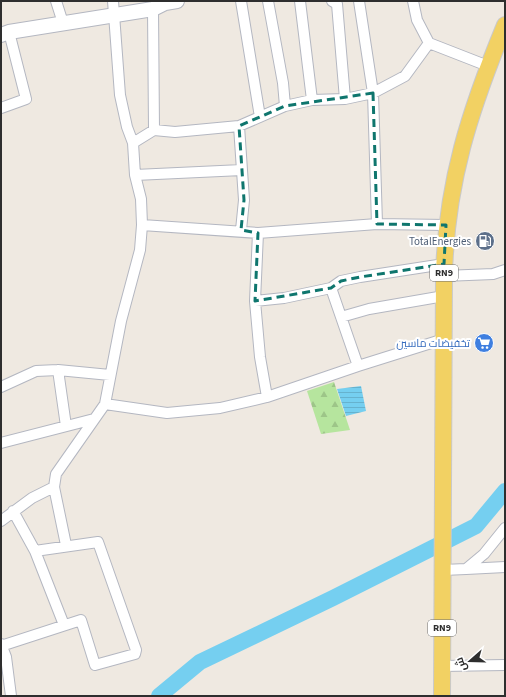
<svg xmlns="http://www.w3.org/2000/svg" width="506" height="697" font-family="'Source Sans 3',Cairo,sans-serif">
<defs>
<pattern id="forest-firs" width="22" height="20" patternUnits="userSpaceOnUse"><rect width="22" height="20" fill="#b6e59e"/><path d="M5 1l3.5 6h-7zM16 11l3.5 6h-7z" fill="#9dc588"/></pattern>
<pattern id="water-rules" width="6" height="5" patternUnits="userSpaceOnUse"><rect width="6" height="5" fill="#75cff0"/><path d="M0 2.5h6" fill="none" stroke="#66b2ce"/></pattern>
</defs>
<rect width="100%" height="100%" fill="#efe9e1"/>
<!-- forest -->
<path fill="url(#forest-firs)" d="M334,382L350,430L321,434L307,391Z"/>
<!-- water -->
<path fill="url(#water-rules)" d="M361,386L366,411L346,416L337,389Z"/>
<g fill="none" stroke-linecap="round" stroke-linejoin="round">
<!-- river -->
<path stroke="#75cff0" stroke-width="16" d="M159,696L200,662L333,598L476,526L505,491"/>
<!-- street casing -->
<g stroke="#b4b7c1" stroke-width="12">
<path id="street" d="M56,1L63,23
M241,1L260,117
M268,1L283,83L285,106
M300,1L312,100
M332,1L337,4L345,99
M359,1L373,93L377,224
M413,1L417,20L429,43L488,66
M153,9L154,130
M1,108L26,99L9,32
M239,126L244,200L241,230
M133,143L154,130L175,132L239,126L285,106L312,100L345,99L373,93L405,76L429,43
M135,175L242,170
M142,225L258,233L377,224L446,225
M258,233L255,301L260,357L267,397
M444,276L493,274L505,270
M331,288L358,366
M255,301L284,298L331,288L341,281L360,277L444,264
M341,317L369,309L444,296
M1,387L36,371L58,370
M105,404L167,413L220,408L267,397L358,366L444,339
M66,426L58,370L110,375
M1,443L94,419
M54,487L66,545
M13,511L35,551L64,625
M1,521L32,498L54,487L56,474L105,404L121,321L140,250L142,225L141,199L135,175L133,143L127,127L120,95L113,1
M466,569L505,567
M443,570L466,569L484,554L505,528
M1,644L6,657L11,696
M1,646L81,620L95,665L135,654L136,650L98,542L35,551
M442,666L505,665"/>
</g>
<!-- secondary casing -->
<g stroke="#b4b7c1" stroke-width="16">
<path id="secondary" d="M1,35L9,32L153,9L165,3L177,1"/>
</g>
<!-- primary casing -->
<g stroke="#c9c9c9" stroke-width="18">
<path id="primary" d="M442,696L444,276C446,183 470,110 505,25"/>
</g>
<!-- street -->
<use href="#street" stroke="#fff" stroke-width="10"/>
<!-- secondary -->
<use href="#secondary" stroke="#fff" stroke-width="14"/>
<!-- primary -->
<use href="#primary" stroke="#f2d163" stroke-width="16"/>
</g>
<!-- marked area -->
<path fill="none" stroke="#0f766e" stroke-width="3" stroke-dasharray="8 5" stroke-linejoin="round" d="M373,93L377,224L446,225L444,264L360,277L341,281L331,288L255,301L258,233L241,230L244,200L239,126L285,106Z"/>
<!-- icons -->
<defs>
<g id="fuel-disc" transform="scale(1)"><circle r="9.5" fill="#5c6f8a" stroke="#fff"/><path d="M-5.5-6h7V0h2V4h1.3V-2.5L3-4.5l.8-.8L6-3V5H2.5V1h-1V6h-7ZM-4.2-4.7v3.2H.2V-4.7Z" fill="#fff"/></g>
<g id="supermarket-disc" transform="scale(1)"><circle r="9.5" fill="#3f7fe0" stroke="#fff"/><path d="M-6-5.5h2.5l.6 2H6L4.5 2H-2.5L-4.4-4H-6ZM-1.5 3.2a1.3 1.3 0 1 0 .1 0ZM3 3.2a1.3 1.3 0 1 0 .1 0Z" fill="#fff"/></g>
</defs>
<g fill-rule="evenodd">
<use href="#fuel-disc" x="485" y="241"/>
<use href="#supermarket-disc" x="484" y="343"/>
</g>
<g text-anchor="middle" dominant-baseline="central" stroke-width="4" stroke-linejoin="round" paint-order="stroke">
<!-- shield labels -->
<g fill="#fff" stroke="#6d6d6d" stroke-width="1">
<rect x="430" y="265" width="28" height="16" rx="3"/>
<rect x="428" y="620" width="28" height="16" rx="3"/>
</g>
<g font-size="10" font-weight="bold" fill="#2e2e2e">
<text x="444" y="273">RN9</text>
<text x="442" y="628">RN9</text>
</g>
<!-- service labels -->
<g font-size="11" fill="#4e5e75" stroke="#fff" text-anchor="end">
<text x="471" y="241">TotalEnergies</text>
</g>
<!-- shop labels -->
<g font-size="11" fill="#366cbe" stroke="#fff" text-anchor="end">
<text x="470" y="343">تخفيضات ماسين</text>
</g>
</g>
<!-- border -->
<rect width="506" height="697" fill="none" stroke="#2e2e2e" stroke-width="4"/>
<!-- north arrow -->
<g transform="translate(470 661) rotate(250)" stroke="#ffffff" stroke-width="3" paint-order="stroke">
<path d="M0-3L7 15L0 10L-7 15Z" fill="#2e2e2e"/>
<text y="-6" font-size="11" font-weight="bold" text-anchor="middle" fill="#2e2e2e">ش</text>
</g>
</svg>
